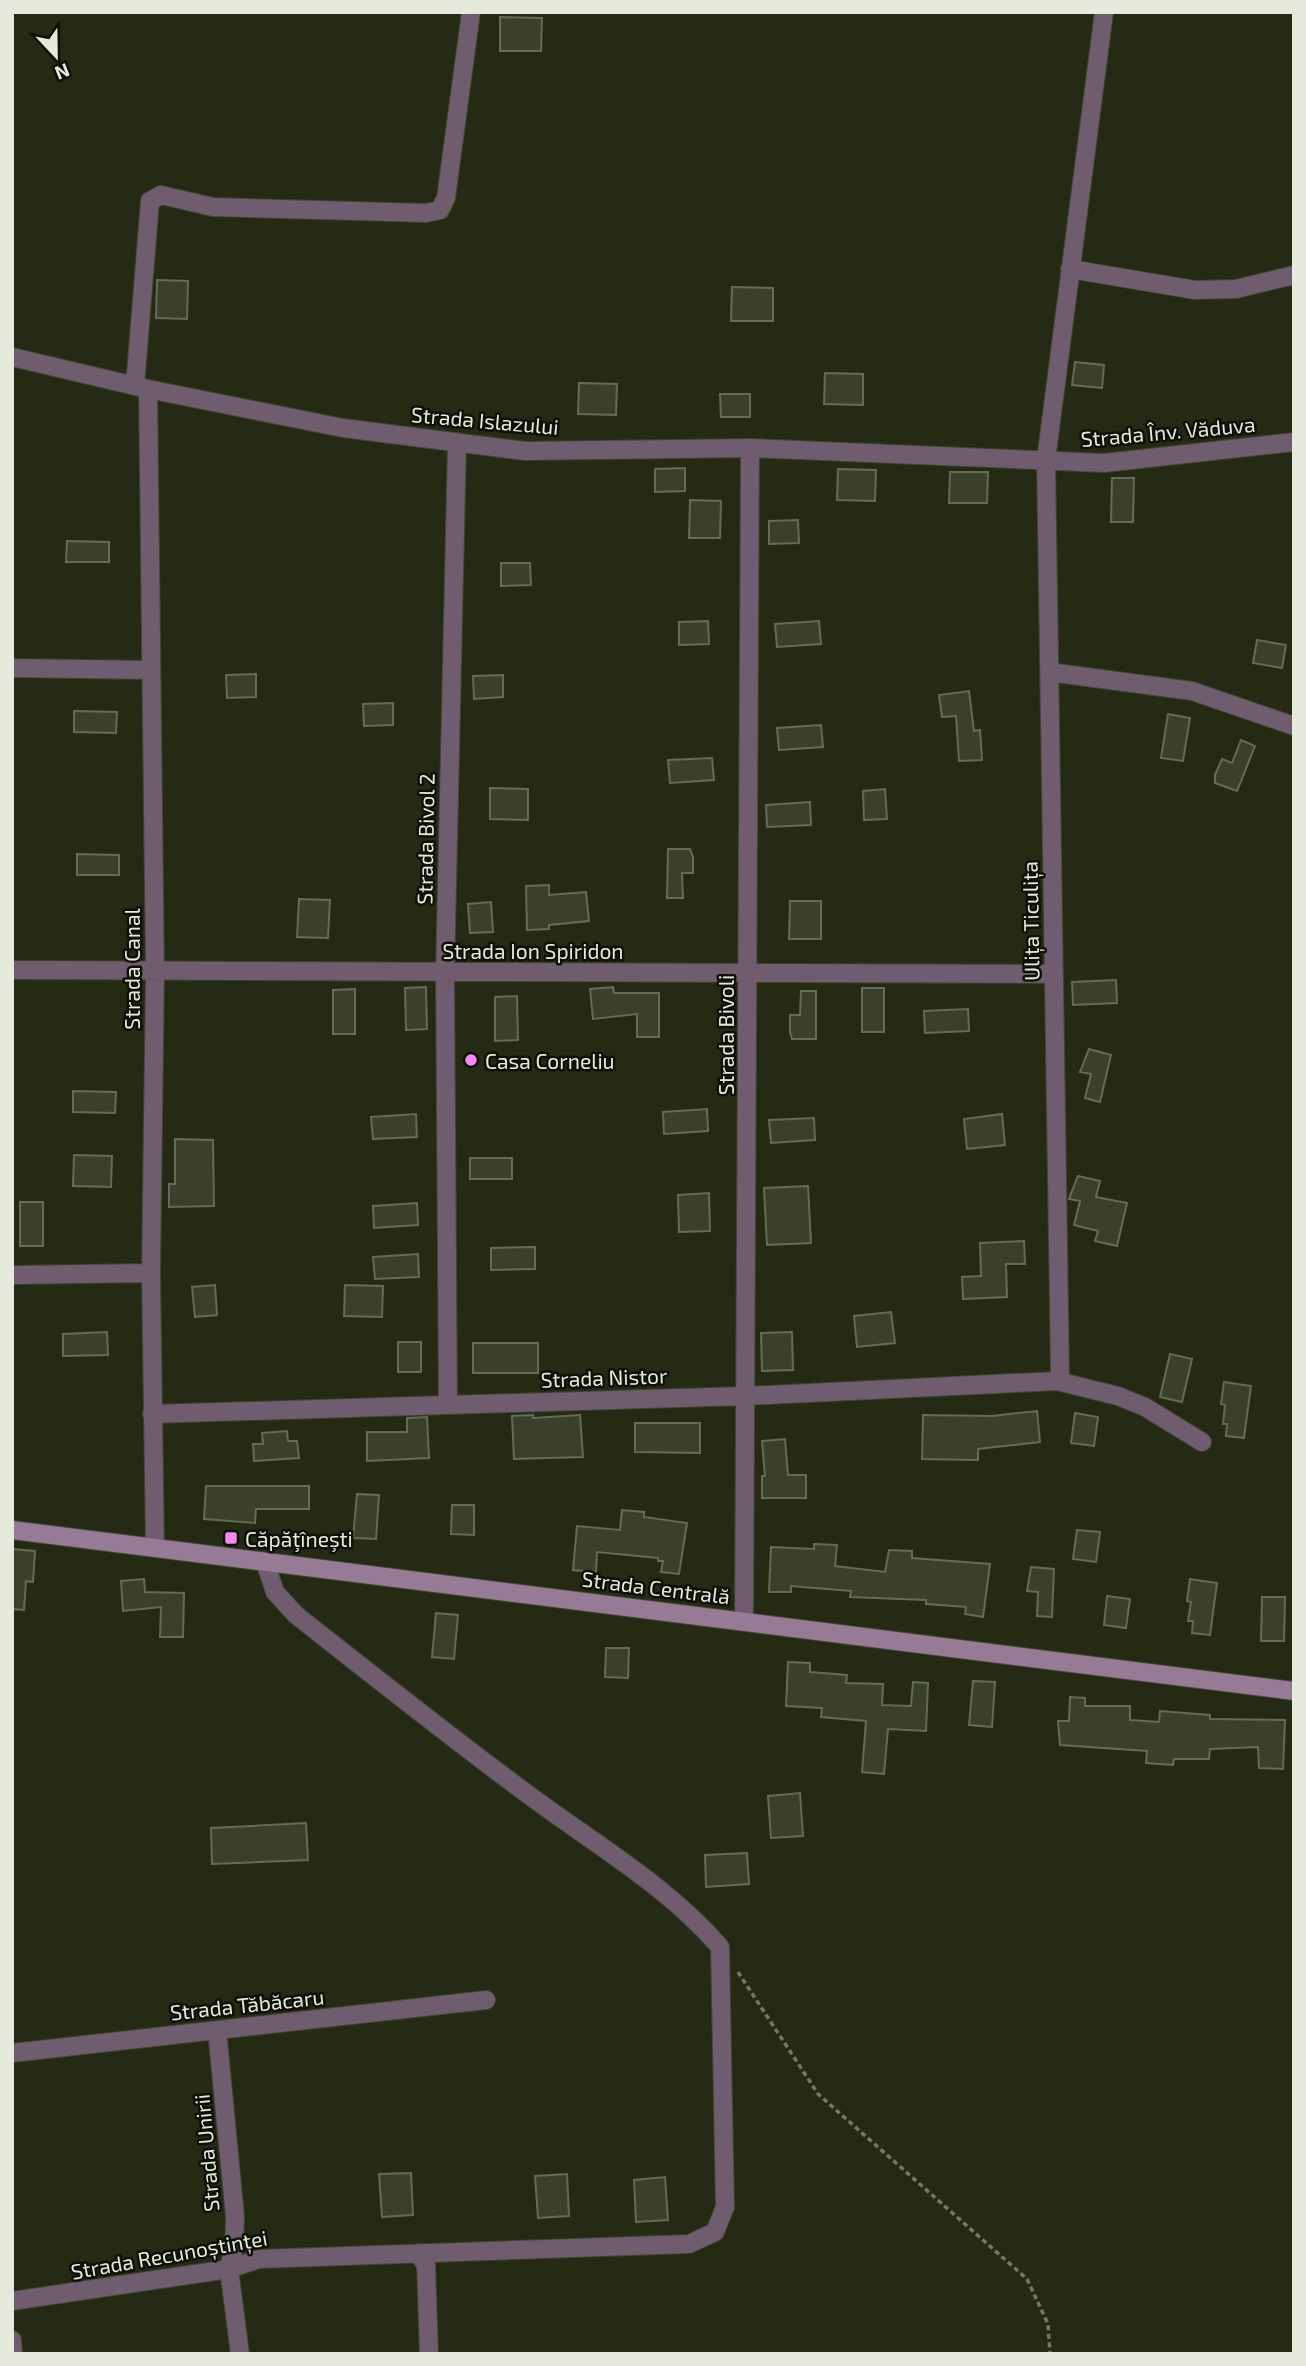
<svg xmlns="http://www.w3.org/2000/svg" width="1306" height="2366" font-family="'Exo 2',sans-serif">
<rect width="100%" height="100%" fill="#252a15"/>
<!-- building -->
<path fill="#3a402b" stroke="#656c55" stroke-width="2" d="M500,17L542,18L541,51H500Z
M157,280L188,281L187,319L156,318Z
M732,287L773,288V321H731Z
M1075,362L1104,365L1102,388L1072,385Z
M825,373L863,374V405L824,404Z
M579,383L617,384L616,415L578,414Z
M720,394H750V417H721Z
M685,468V491L655,492V469Z
M838,469L876,470L875,501L837,500Z
M950,472H988L987,503H949Z
M1112,478H1134L1133,522H1111Z
M690,500L721,501L720,538H689Z
M798,520L799,543L769,544V521Z
M67,541L109,542V562H66Z
M501,563H530L531,585L501,586Z
M708,621L709,644L679,645V622Z
M819,621L821,644L777,647L775,624Z
M1257,640L1286,645L1282,668L1253,663Z
M256,674V697L227,698L226,675Z
M503,675V697L474,699L473,676Z
M969,691L974,731L980,730L982,760L959,761L956,716L942,717L939,695Z
M393,703V725L364,726L363,704Z
M74,711L117,712L116,733L74,732Z
M1168,714L1190,718L1183,761L1161,758Z
M821,725L823,747L779,750L777,728Z
M1241,740L1255,746L1237,791L1215,783V775L1222,759L1232,763Z
M712,758L714,780L670,783L668,760Z
M490,788L528,789V820L490,819Z
M885,789L887,819L864,820L863,791Z
M810,802L811,825L767,827L766,805Z
M668,849H690L693,857V873H682L683,898H667Z
M77,854L119,855V875H77Z
M549,885V895L586,892L589,921L549,925V929L527,930L526,886Z
M299,899L330,900L328,938L297,937Z
M790,901H821V939H789Z
M491,902L493,932L470,933L468,904Z
M1116,980L1117,1003L1073,1005L1072,982Z
M426,987L427,1029L406,1030L405,988Z
M613,987L614,993H659V1037H637V1014L593,1019L590,989Z
M862,988H884V1032H862Z
M355,989V1034H333V990Z
M801,991H816V1039H792L790,1032V1015H800Z
M517,996L518,1040L495,1041V997Z
M968,1009L969,1031L925,1033L924,1011Z
M1089,1049L1111,1055L1100,1102L1085,1098L1091,1074L1080,1072Z
M73,1091L116,1092L115,1113L73,1112Z
M707,1109L708,1131L664,1134L663,1112Z
M416,1114L417,1137L373,1139L371,1117Z
M1002,1114L1005,1145L967,1149L964,1119Z
M814,1118L815,1140L771,1143L769,1120Z
M175,1139L213,1140L214,1206L169,1207V1184H175Z
M74,1155L112,1156L111,1187L73,1186Z
M470,1158H512V1179H470Z
M1078,1176L1100,1181L1096,1197L1127,1203L1117,1246L1095,1241L1098,1231L1074,1225L1080,1201L1069,1199Z
M808,1186L811,1243L767,1245L764,1188Z
M709,1193L710,1231L679,1232L678,1195Z
M20,1202H43V1246H20Z
M417,1203L418,1225L374,1228L373,1206Z
M1024,1241L1025,1264H1006L1007,1297L963,1299L962,1277L981,1276L980,1243Z
M535,1247V1269L491,1270V1248Z
M418,1254L419,1277L375,1279L373,1257Z
M215,1285L217,1315L195,1317L192,1287Z
M345,1285L383,1286L382,1317L344,1316Z
M891,1312L895,1343L857,1347L854,1316Z
M107,1332L108,1355L63,1356V1334Z
M792,1332L793,1370L762,1371L761,1333Z
M398,1342H421V1372H398Z
M473,1343H538V1373H473Z
M1170,1354L1192,1359L1182,1402L1160,1397Z
M1224,1382L1251,1386L1244,1438L1226,1436L1227,1424H1223L1225,1405L1221,1404Z
M1037,1411L1040,1442L978,1449V1460L922,1459L923,1415L992,1416Z
M1075,1413L1098,1417L1094,1446L1071,1443Z
M533,1415V1418L580,1415L583,1457L514,1459L512,1416Z
M427,1417L429,1458L367,1461V1432H407V1418Z
M635,1423H700V1453L635,1452Z
M287,1431L288,1441H297L299,1458L254,1461L253,1444H263L262,1433Z
M785,1439L788,1475H806V1498H762V1476H765L762,1441Z
M206,1486H309V1509H256L255,1523L204,1519Z
M357,1494L379,1495L376,1539L353,1538Z
M452,1505H474V1535L451,1534Z
M622,1510L644,1512V1517L687,1523L679,1574L661,1572L663,1561H658V1558L597,1552L596,1572L573,1570L577,1526L620,1530Z
M1077,1530L1100,1532L1096,1562L1073,1559Z
M814,1544L837,1545L835,1566L885,1572L889,1550L912,1551V1558L990,1564L983,1617L965,1614L966,1607L926,1604V1600L850,1597L851,1591L791,1586V1592H769L771,1547L814,1549Z
M12,1549L35,1551L33,1582L26,1581L24,1610L12,1609Z
M1031,1567L1054,1569L1052,1617L1037,1616L1038,1592L1027,1591Z
M144,1579L145,1592L184,1593L183,1637H160L161,1607L123,1611L121,1581Z
M1190,1579L1217,1583L1210,1635L1192,1633L1193,1621H1188L1191,1602L1187,1601Z
M1107,1596L1130,1599L1126,1628L1104,1625Z
M1262,1597H1285L1284,1641H1261Z
M436,1613L458,1615L454,1659L432,1657Z
M606,1648H629L628,1678L605,1677Z
M788,1662L810,1663V1672L847,1675L846,1683L883,1684L882,1705L911,1706L913,1682L928,1683L926,1731L888,1729L884,1774L862,1772L866,1721L821,1717L822,1708L786,1706Z
M973,1681L995,1682L992,1727L969,1725Z
M1070,1697L1085,1698V1706H1130V1720L1159,1722L1160,1711L1210,1715V1719L1285,1720L1283,1769L1259,1768L1258,1747L1210,1749L1209,1759H1174L1173,1765L1146,1763L1147,1751L1060,1745L1058,1721H1069Z
M800,1793L803,1836L771,1838L768,1796Z
M306,1823L308,1860L212,1864L211,1828Z
M747,1853L749,1884L706,1887L705,1855Z
M411,2173L413,2215L382,2217L379,2174Z
M567,2174L569,2216L538,2218L535,2176Z
M665,2177L668,2220L636,2222L634,2180Z"/>
<g fill="none" stroke-linecap="round" stroke-linejoin="round">
<!-- street casing -->
<g stroke="#404531" stroke-width="20">
<path id="street" d="M1070,269L1195,290L1236,289L1294,275
M12,357L148,389L343,428L525,451L750,448L1104,463L1294,442
M135,386L150,201L161,195L213,207L426,213L440,210L446,198L471,12
M148,389L155,972L151,1273L155,1548
M12,668L151,670
M1049,672L1192,691L1294,726
M12,970L1053,974
M12,1275L151,1273
M1057,1381L1060,1374L1046,460L1104,12
M448,1405L445,973L457,443
M152,1414L744,1396L1057,1381L1118,1396L1145,1407L1202,1442
M744,1621L750,448
M217,2030L235,2216L234,2247L229,2269L240,2354
M12,2053L486,2000
M418,2253L426,2265L429,2354
M12,2301L229,2269L259,2259L689,2244L715,2232L725,2207L720,1947C668,1887 601,1848 537,1801C455,1741 376,1678 296,1615L275,1592L265,1562
M12,2340L13,2354"/>
</g>
<!-- secondary casing -->
<g stroke="#404531" stroke-width="20">
<path id="secondary" d="M12,1530L1294,1691"/>
</g>
<!-- path -->
<path stroke="#747867" stroke-width="3.5" stroke-dasharray="5 3.5" stroke-linecap="butt" d="M738,1972L818,2094L1027,2279L1048,2324L1050,2354"/>
<!-- street -->
<use href="#street" stroke="#6f5c6e" stroke-width="18"/>
<!-- secondary -->
<use href="#secondary" stroke="#977a95" stroke-width="18"/>
</g>
<!-- markers -->
<g fill="#f38af1" stroke="#0f1108" stroke-width="2.5">
<circle cx="471" cy="1060" r="7"/>
<rect x="224" y="1531" width="14" height="14" rx="3.5"/>
</g>
<g text-anchor="middle" dominant-baseline="central" stroke-width="5" stroke-linejoin="round" paint-order="stroke">
<!-- street labels -->
<g font-size="21" fill="#e6eadd" stroke="#0f1108">
<text transform="translate(485 420) rotate(5)">Strada Islazului</text>
<text transform="translate(1168 431) rotate(-5)">Strada Înv. Văduva</text>
<text transform="translate(425 839) rotate(-89)">Strada Bivol 2</text>
<text transform="translate(1030 921) rotate(-91)">Ulița Ticulița</text>
<text x="533" y="950">Strada Ion Spiridon</text>
<text transform="translate(131 969) rotate(-90)">Strada Canal</text>
<text transform="translate(725 1035) rotate(-90)">Strada Bivoli</text>
<text transform="translate(604 1377) rotate(-2)">Strada Nistor</text>
<text transform="translate(656 1587) rotate(7)">Strada Centrală</text>
<text transform="translate(247 2004) rotate(-6)">Strada Tăbăcaru</text>
<text transform="translate(206 2153) rotate(-95)">Strada Unirii</text>
<text transform="translate(169 2254) rotate(-10)">Strada Recunoștinței</text>
</g>
<!-- poi labels -->
<g font-size="21" fill="#e6eadd" stroke="#0f1108" text-anchor="start">
<text x="485" y="1060">Casa Corneliu</text>
<text x="245" y="1538">Căpăţîneşti</text>
</g>
</g>
<!-- border -->
<rect width="1306" height="2366" fill="none" stroke="#e6eadd" stroke-width="28"/>
<!-- north arrow -->
<g transform="translate(56 56) rotate(158)" stroke="#0f1108" stroke-width="5" paint-order="stroke">
<path d="M0-5L12 26L0 18L-12 26Z" fill="#e6eadd"/>
<text y="-10" font-size="19" font-weight="bold" text-anchor="middle" fill="#e6eadd">N</text>
</g>
</svg>
